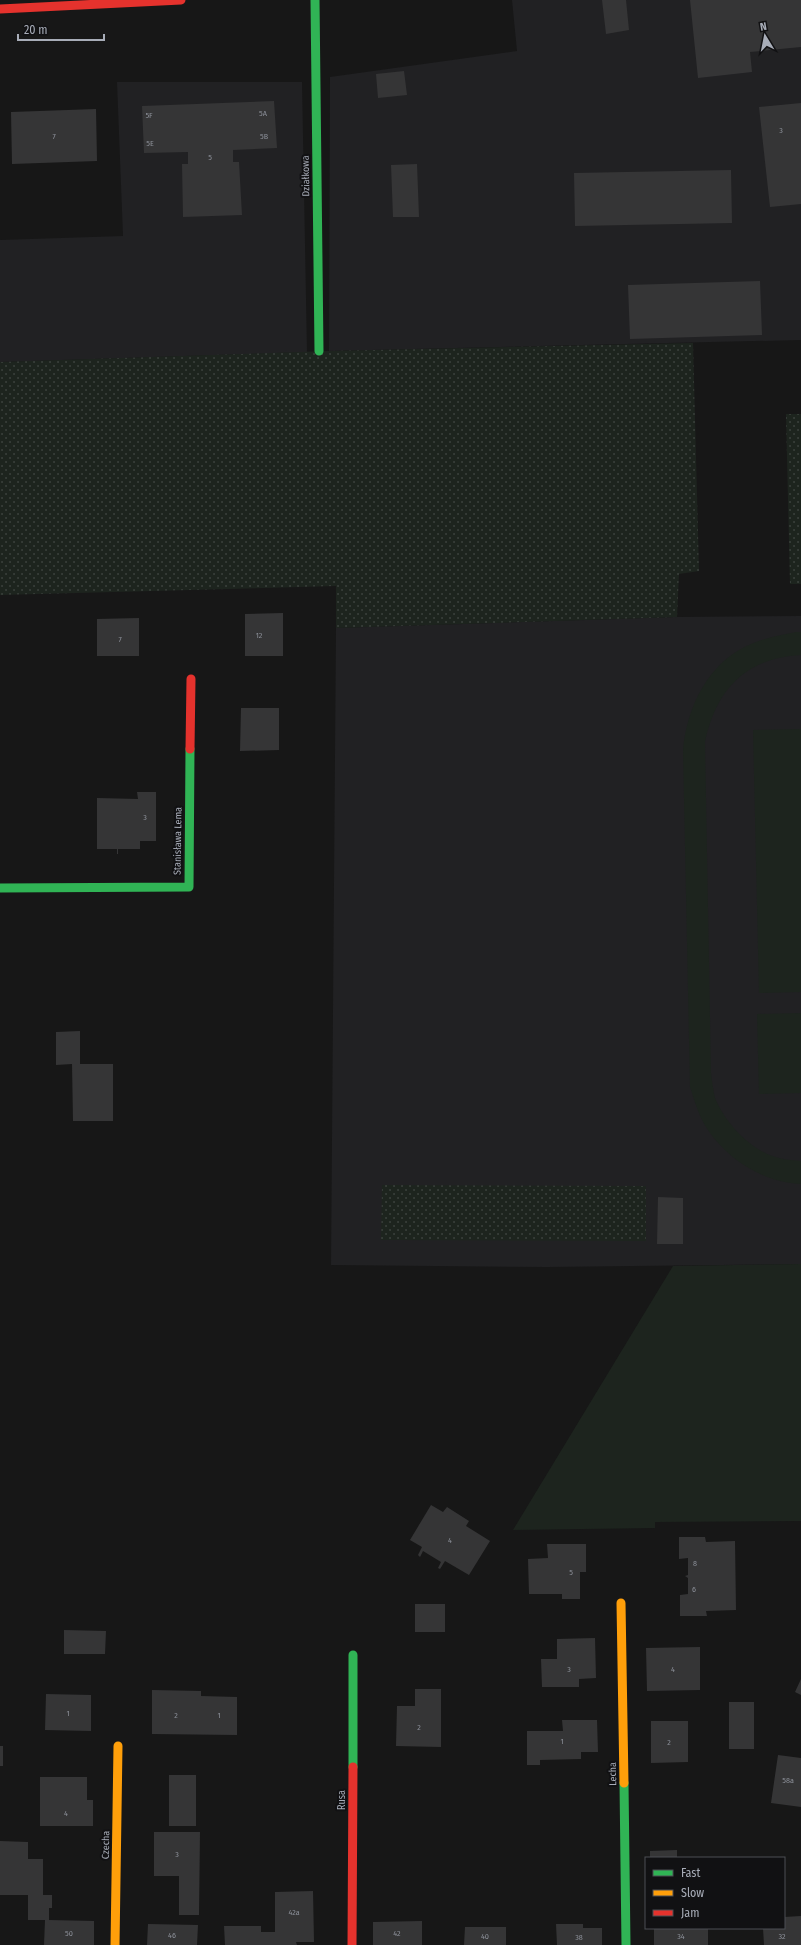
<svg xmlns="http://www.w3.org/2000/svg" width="801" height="1945" font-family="'Fira Sans Condensed',sans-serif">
<defs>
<pattern id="park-dots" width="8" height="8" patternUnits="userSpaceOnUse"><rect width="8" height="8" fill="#1d241e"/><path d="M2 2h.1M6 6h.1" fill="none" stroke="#3b413d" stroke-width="1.8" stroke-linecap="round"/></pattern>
</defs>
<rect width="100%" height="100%" fill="#171717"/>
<!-- built -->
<path fill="#212123" d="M512,0H801V340L329,351L330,77L517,51Z
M117,82H302L307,352L0,362V240L123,236Z
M801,616V1264L547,1267L331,1265L336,628L677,617Z"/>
<!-- grass -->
<path fill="#1d241e" d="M796,632H801V655C745,658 716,690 705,742L711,1073C712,1081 713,1090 715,1098C725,1123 752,1152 779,1158C786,1160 794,1160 801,1161V1184C765,1183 728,1160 708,1130C699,1117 695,1102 690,1087L683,750C687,707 708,662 751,644C765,638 781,635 796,632Z
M801,729V992L759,993L753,730Z
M801,1013V1093L759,1094L757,1014Z
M801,1264V1521L655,1522V1528L513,1530L673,1266Z"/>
<!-- park -->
<path fill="url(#park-dots)" d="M693,343L699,571L679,574L677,617L336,628V586L0,595V362L329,351Z
M786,414H801V584H790Z
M382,1185L646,1186V1241L381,1240Z"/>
<!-- building -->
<path fill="#353536" d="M602,0H626L629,30L606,34Z
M690,0H801V47L750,52L752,72L698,78Z
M404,71L407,95L378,98L376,74Z
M274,101L277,148L233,150V162H239L242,215L183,217L182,164H188V152L144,153L142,106Z
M801,103V204L770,207L759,107Z
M96,109L97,161L12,164L11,112Z
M417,164L419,217H393L391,165Z
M731,170L732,223L575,226L574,173Z
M760,281L762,335L630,339L628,285Z
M283,613V656H245V614Z
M139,618V656H97V619Z
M241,708H279V750L240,751Z
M137,792H156V841H140V849H118V854H117V849H97V798L138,799Z
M80,1031V1064H113V1121H73L72,1064L56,1065V1032Z
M658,1197L683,1198V1244H657Z
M431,1505L443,1512L447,1507L469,1521L466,1526L490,1541L469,1575L445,1561L440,1569L438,1568L441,1562L423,1551L420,1557L418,1555L422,1547L410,1540Z
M679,1537H705L706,1542L735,1541L736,1610L706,1611L707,1616H680V1595L688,1594V1578L685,1576L688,1575V1558L679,1559Z
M547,1544H586V1572H580V1599H562V1594H529L528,1559L548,1558Z
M415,1604H445V1632H415Z
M64,1630L106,1631L105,1654H64Z
M595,1638L596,1678L579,1679V1687H542L541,1659H557V1639Z
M700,1647V1690L647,1691L646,1648Z
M801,1679V1695L795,1692Z
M415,1689H441V1747L396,1746L397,1706H415Z
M152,1690L201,1691V1696L237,1697V1735L152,1734Z
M46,1694L91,1695V1731L45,1730Z
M729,1702H754V1749H729Z
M562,1720H597L598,1752H581V1759L540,1760V1765H527V1731H563Z
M651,1721H688V1762L651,1763Z
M0,1746H3V1766H0Z
M778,1755L801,1758V1807L771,1803Z
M169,1775H196V1826H169Z
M40,1777H87V1800H93V1826H40Z
M154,1832H200L199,1915H179V1876H154Z
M0,1841L28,1842V1859H43V1895H52V1908H49V1920L94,1921V1945H44L45,1920H28V1895H0Z
M677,1850V1858H650V1851Z
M313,1891L314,1942H296L297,1945H225L224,1926H261V1932H275V1892Z
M801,1916V1945H764L763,1928H784V1917Z
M422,1921V1945H373V1922Z
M148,1924L198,1925L197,1945H147Z
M556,1924H583V1928H602V1945H557Z
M465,1927H506V1945H464Z
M654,1928H708V1945H654Z"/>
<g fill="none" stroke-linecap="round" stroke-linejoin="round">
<!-- fast -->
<path stroke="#30b455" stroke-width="9" d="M315,0L319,351
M0,888L189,887L190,749
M353,1767V1655
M624,1783L626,1945"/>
<!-- slow -->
<path stroke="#ff9f0a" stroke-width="9" d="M621,1603L624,1783
M115,1945L118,1746"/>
<!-- jam -->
<path stroke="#e5322d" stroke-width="9" d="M0,9L181,0
M190,749L191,679
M352,1945L353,1767"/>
</g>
<g text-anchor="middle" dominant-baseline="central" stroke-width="4" stroke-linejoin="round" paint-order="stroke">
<!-- number labels -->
<g font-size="8" fill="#8b8f98">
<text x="263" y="113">5A</text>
<text x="149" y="115">5F</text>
<text x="781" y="130">3</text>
<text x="54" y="136">7</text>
<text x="264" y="136">5B</text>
<text x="150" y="143">5E</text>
<text x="210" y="157">5</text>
<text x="259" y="635">12</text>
<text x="120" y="639">7</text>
<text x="145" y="817">3</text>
<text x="450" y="1540">4</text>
<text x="695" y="1563">8</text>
<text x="571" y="1572">5</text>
<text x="694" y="1589">6</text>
<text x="569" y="1669">3</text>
<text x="673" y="1669">4</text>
<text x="68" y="1713">1</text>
<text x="176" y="1715">2</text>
<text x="219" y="1715">1</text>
<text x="419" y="1727">2</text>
<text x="562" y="1741">1</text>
<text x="669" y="1742">2</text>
<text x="788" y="1780">58a</text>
<text x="66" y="1813">4</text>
<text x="177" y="1854">3</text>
<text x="294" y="1912">42a</text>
<text x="69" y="1933">50</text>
<text x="397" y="1933">42</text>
<text x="172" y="1935">46</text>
<text x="485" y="1936">40</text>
<text x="681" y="1936">34</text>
<text x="782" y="1936">32</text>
<text x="579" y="1937">38</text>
</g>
<!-- street labels -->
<g font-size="10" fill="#a8adb8" stroke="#111113">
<text transform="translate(306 176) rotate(-91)">Działkowa</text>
<text transform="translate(178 841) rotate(-89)">Stanisława Lema</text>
<text transform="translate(613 1774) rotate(-91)">Lecha</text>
<text transform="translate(342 1800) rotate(-90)">Rusa</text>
<text transform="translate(106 1845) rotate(-89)">Czecha</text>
</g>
</g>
<!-- legend -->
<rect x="645" y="1857" width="140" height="72" fill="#111113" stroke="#4d4f55"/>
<rect x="653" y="1870" width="20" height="6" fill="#30b455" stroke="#4d4f55"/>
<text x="681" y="1877" font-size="12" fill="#a8adb8">Fast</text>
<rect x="653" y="1890" width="20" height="6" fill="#ff9f0a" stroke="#4d4f55"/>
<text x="681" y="1897" font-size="12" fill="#a8adb8">Slow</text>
<rect x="653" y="1910" width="20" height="6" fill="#e5322d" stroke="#4d4f55"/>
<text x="681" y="1917" font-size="12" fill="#a8adb8">Jam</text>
<!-- north arrow -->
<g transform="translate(765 36) rotate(350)" stroke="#111113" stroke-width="3" paint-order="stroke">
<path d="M0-3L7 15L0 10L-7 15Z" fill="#a8adb8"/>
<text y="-6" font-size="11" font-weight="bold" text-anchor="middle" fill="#a8adb8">N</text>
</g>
<!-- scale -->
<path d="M18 34v6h86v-6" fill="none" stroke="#a8adb8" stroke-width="2"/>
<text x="24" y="34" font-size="12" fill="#a8adb8" stroke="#111113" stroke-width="3" paint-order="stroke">20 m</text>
</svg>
